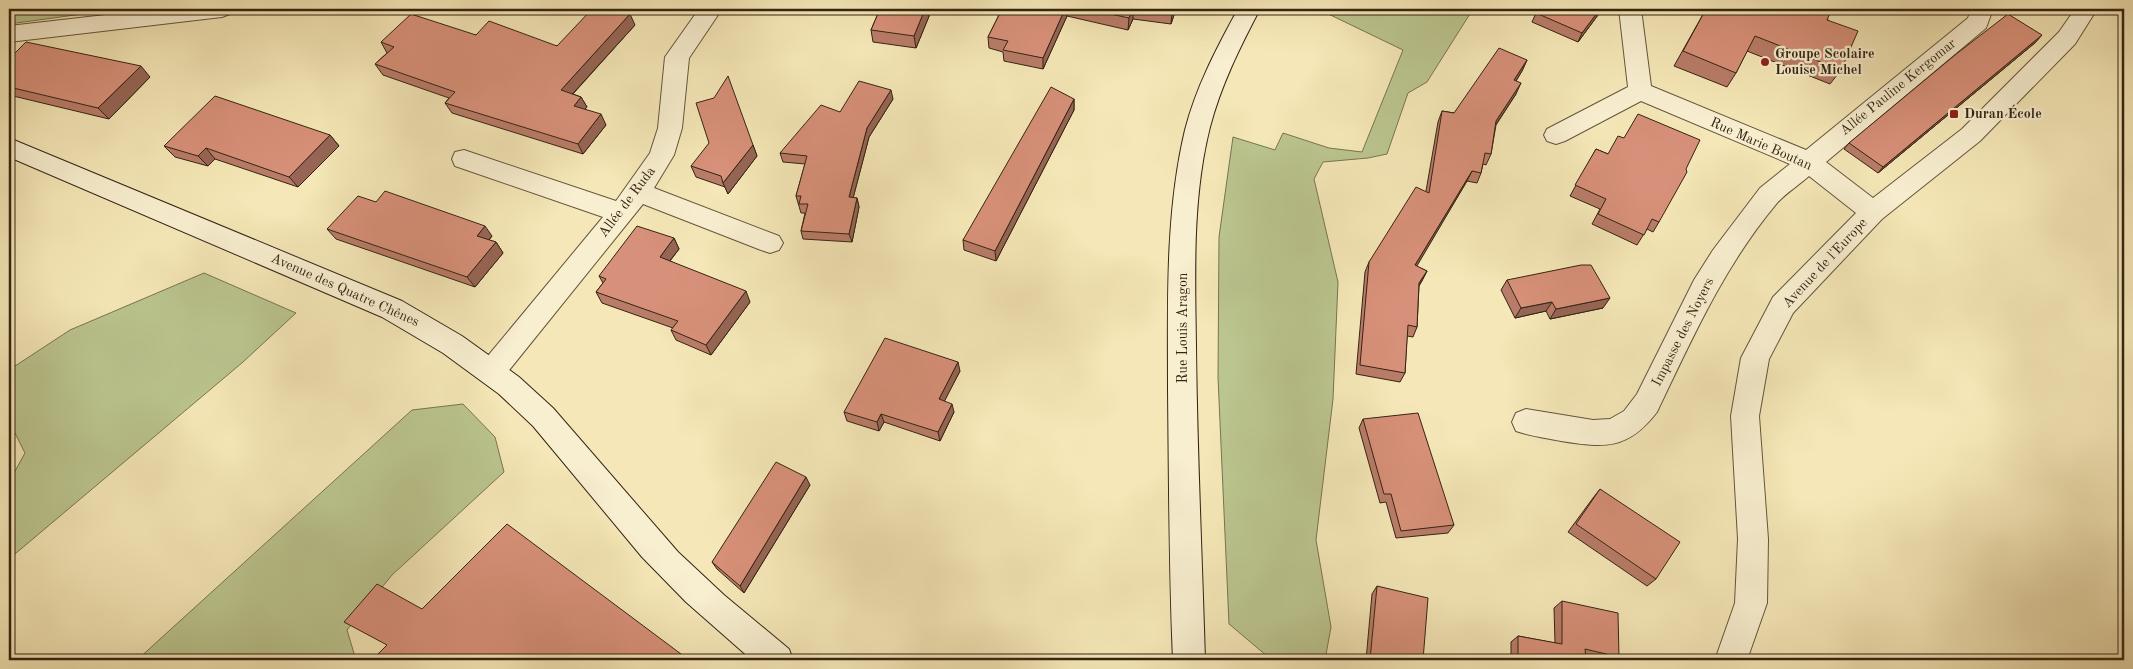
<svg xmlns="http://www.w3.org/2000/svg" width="2133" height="669" font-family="'Old Standard TT',serif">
<rect width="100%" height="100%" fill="#f5e7b7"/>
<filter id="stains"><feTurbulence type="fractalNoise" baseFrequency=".004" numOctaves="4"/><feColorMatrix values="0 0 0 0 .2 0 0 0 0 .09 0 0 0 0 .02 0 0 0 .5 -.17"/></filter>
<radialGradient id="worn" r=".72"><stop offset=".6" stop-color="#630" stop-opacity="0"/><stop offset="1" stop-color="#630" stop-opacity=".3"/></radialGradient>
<!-- green -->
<path fill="#bbc58f" stroke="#787451" d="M9,9H119L9,24Z
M1318,9H1473L1427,82L1408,93L1387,154L1368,158L1323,162L1314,179L1338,282L1333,399L1316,540L1331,627L1325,660H1268L1267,656L1229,624L1218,377L1219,237L1233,137L1275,150L1283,133L1329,148L1362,152L1403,50Z
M204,273L296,313L243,362L9,559V482L25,453L9,421V370L70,330Z
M463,404L495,437L504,472L392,575L347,630L356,660H137L412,410Z"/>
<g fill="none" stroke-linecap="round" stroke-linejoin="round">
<!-- street casing -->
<g stroke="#64553c" stroke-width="2">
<path id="street" d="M158,9H233L230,14L222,17L9,42V26Z
M699,9H722L689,58L682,128L674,155L654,188L779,236L783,243L779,250L770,253L761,250L643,204L502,379L492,383L482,379L478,371L482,363L603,217L455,166L452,159L455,152L464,150L616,201L650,153L658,128L665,57Z
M1619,9H1641L1651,86L1806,150L1968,18L1971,9H1993L1986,28L1826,162L1873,198L1962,129L2059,32L2075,9H2097L2075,44L1980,141L1882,219L1793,313L1769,359L1759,416L1768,539L1767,603L1747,660H1715L1735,603L1738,539L1731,416L1741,358L1773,297L1856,213L1809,176C1799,185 1786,193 1777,203C1724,266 1692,339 1657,412C1628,450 1605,448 1561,441C1546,438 1530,436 1516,431L1512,422L1516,413L1526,409L1593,420L1610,419L1624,411L1637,394L1694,280L1713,250L1760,188L1790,164L1641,101L1565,141L1556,144L1547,141L1544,135L1547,129L1628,87Z"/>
</g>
<!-- secondary casing -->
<g stroke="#342413" stroke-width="2">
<path id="secondary" d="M1238,9H1260C1240,47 1221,85 1210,127C1192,198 1195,274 1196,346C1197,451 1202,555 1205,660H1173C1169,570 1169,479 1168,389C1168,303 1165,214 1185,130C1196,87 1217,47 1238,9Z
M9,138L402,301L462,336L519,377L553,408L678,552L724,595L789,649L793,660H752L686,602L642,557L533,426L499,394L443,353L382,317L9,157Z"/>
</g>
<!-- street -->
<use href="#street" fill="#f8efd0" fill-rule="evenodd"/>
<!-- secondary -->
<use href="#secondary" fill="#f8efd0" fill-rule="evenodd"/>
</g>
<!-- wall -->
<path fill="#b97c68" stroke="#342413" d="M880,9H932L916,48L873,42L871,30Z
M1002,9H1176L1171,24L1133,19L1128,30L1067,16L1043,69L1004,61L1003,52L989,48L988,37Z
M1706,9H1825L1841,70L1830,84L1747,51L1736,73L1727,87L1674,66Z
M1536,13L1598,15L1578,42L1532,22Z
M635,25L573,94L581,97L587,107L585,109L606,125L583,154L452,113L445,103L449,98L383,75L375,64L387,53L381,42L476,35L557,46Z
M2036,42L1878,173L1844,149L1849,143Z
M9,59L150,77L109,119L9,95Z
M1527,60L1522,71L1516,81V94L1496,125L1491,154L1486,165L1483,164L1481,173L1477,183L1467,181L1416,266L1427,271L1419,286L1417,327L1413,337L1407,336L1405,373L1400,382L1356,374L1365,272L1369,262L1426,191L1438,122L1442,111L1454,113Z
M893,99L869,137L853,198H857L859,207L852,242L803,239L801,231L805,213H801L796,196L805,164L783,162L780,153L840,112Z
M1074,99V110L996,261L964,250L963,240Z
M330,135L339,146L298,187L215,159L208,166L175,157L164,146Z
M753,145L757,156L728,194L725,187L696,177L691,166Z
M1596,149L1608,154L1659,222L1653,232L1647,229L1637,245L1592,224L1600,209L1570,196Z
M376,202L492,236L489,240L496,242L503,253L475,287L336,239L327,229Z
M674,238L679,249L670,261L750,302L711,355L676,340L671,330L673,328L602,303L596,292L603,283L599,276Z
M1507,280L1603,308L1550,319L1546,311L1515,318L1501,290Z
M960,371L944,401L954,412L940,441L884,422L879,431L847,421L844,412Z
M1363,419L1454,525L1448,533L1396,538L1386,502L1380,503L1359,428Z
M810,485L744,593L717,569L712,562Z
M1600,489L1656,579L1647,586L1568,532L1593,498Z
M1377,586L1423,660H1366L1372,594Z
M1562,601L1619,657L1614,660H1596L1586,658V660H1511V642L1518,636L1555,643L1554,608Z"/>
<!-- shaded-wall -->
<path fill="#966555" stroke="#342413" d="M925,9H932L916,48L914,36Z
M1065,9H1067V16L1043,69V58Z
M1133,9V19L1128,30L1129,18Z
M1173,9H1176L1171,24L1172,12Z
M1600,9H1601L1598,15L1578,42L1582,33Z
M630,14L635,25L566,101L561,90Z
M2042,35L2036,42L1878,173L1883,167Z
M1527,60L1522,71L1509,92L1514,80Z
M141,66L150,77L109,119L98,108Z
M1521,83L1516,94L1491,132L1496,121Z
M891,90L893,99L869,137L851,206L849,197L867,128Z
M581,97L587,107L579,116L574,106Z
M1074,99V110L996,261L995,251Z
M601,114L606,125L583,154L578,144Z
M330,135L339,146L298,187L289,177Z
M753,145L757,156L728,194L723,183Z
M206,148L215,159L208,166L198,156Z
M1472,171L1467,181L1411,276L1415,265Z
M857,198L859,207L852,242L849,234Z
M485,226L492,236L484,246L477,236Z
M674,238L679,249L665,267L660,257Z
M496,242L503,253L475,287L467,277Z
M1427,271L1422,281L1414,293L1419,283Z
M746,291L750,302L711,355L706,345Z
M1610,298L1603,308L1550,319L1556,309Z
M1552,302L1546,311L1515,318L1521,308Z
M958,362L960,371L941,408L939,399Z
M952,404L954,412L940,441L938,432Z
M881,414L884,422L879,431L877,422Z
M806,477L810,485L744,593L740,586Z"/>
<!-- building -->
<path fill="#d79079" stroke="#342413" d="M592,9H613L630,14L561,90L581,97L574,106L601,114L578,144L445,103L455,92L375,64L394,47L381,42L411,14L476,35L489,21L557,46Z
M880,9H925L914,36L871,30Z
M1002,9H1065L1043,58L1003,50L1008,41L988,37Z
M1087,9H1133L1129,18Z
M1144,9H1173L1172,12Z
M1538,9H1600L1582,33L1536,13Z
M1706,9H1825L1831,11L1827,20L1858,31L1841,70L1755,36L1736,73L1683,51Z
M2008,14L2042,35L1883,167L1849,143L1955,55Z
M26,42L141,66L98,108L9,87V59Z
M1499,48L1527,60L1514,80L1521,83L1496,121L1491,154L1485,153L1481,173L1472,171L1415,265L1427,271L1419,283L1417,327L1408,325L1405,373L1360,365L1369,262L1416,187L1429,193L1442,111L1454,113Z
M728,76L753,145L723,183L721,176L691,166L709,143L696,103L714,98Z
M859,81L891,90L867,128L849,197L857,198L849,234L801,231L808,204H799L801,196H796L807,156L780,153L821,105L840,112Z
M1051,87L1074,99L995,251L963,240Z
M215,96L330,135L289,177L206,148L198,156L164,146Z
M1638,114L1700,140L1686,169L1687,172L1659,222L1652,219L1644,235L1598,214L1606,199L1575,185L1596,149L1608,154L1618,136L1624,138Z
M385,191L485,226L477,236L496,242L467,277L327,229L358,196L376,202Z
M637,226L674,238L660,257L746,291L706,345L671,330L678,321L596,292L606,279L599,276Z
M1581,265H1591L1610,298L1556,309L1552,302L1521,308L1507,280Z
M885,338L958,362L939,399L952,404L938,432L881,414L877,422L844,412Z
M1418,413L1454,525L1401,531L1391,494H1384L1363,419Z
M776,462L806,477L740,586L712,562Z
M1600,489L1680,542L1656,579L1576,524Z
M507,524L689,660H372L387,645L344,622L377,584L422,609Z
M1377,586L1428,598L1423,660H1370Z
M1562,601L1618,613L1619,657L1585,649L1586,660H1518V636L1562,644Z"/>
<!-- markers -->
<g fill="#8f2418" stroke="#f8efd0" stroke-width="2">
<circle cx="1765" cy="62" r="5"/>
<rect x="1949" y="109" width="10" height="10" rx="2.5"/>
</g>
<g text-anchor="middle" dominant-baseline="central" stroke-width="4.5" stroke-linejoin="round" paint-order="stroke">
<!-- poi labels -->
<g font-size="14" font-weight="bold" fill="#342413" stroke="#f8efd0" text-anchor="start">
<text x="1775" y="54">Groupe Scolaire<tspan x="1775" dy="16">Louise Michel</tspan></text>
<text x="1964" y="114">Duran École</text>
</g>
<!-- street labels -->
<g font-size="14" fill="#342413" stroke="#f8efd0">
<text transform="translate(1898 87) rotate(-39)">Allée Pauline Kergomar</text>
<text transform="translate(1761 144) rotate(24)">Rue Marie Boutan</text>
<text transform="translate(627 202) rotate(-53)">Allée de Ruda</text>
<text transform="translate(1825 263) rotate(-47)">Avenue de l'Europe</text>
<text transform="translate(345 290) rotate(24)">Avenue des Quatre Chênes</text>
<text transform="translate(1183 328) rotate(-90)">Rue Louis Aragon</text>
<text transform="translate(1683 332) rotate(-63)">Impasse des Noyers</text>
</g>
</g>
<!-- margin -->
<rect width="2133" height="669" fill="none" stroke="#f5e7b7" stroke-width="30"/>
<rect x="10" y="10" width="2113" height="649" fill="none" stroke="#342413" stroke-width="2.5"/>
<rect x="15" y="15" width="2103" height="639" fill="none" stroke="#342413"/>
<rect width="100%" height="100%" filter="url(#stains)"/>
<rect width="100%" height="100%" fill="url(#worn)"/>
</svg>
